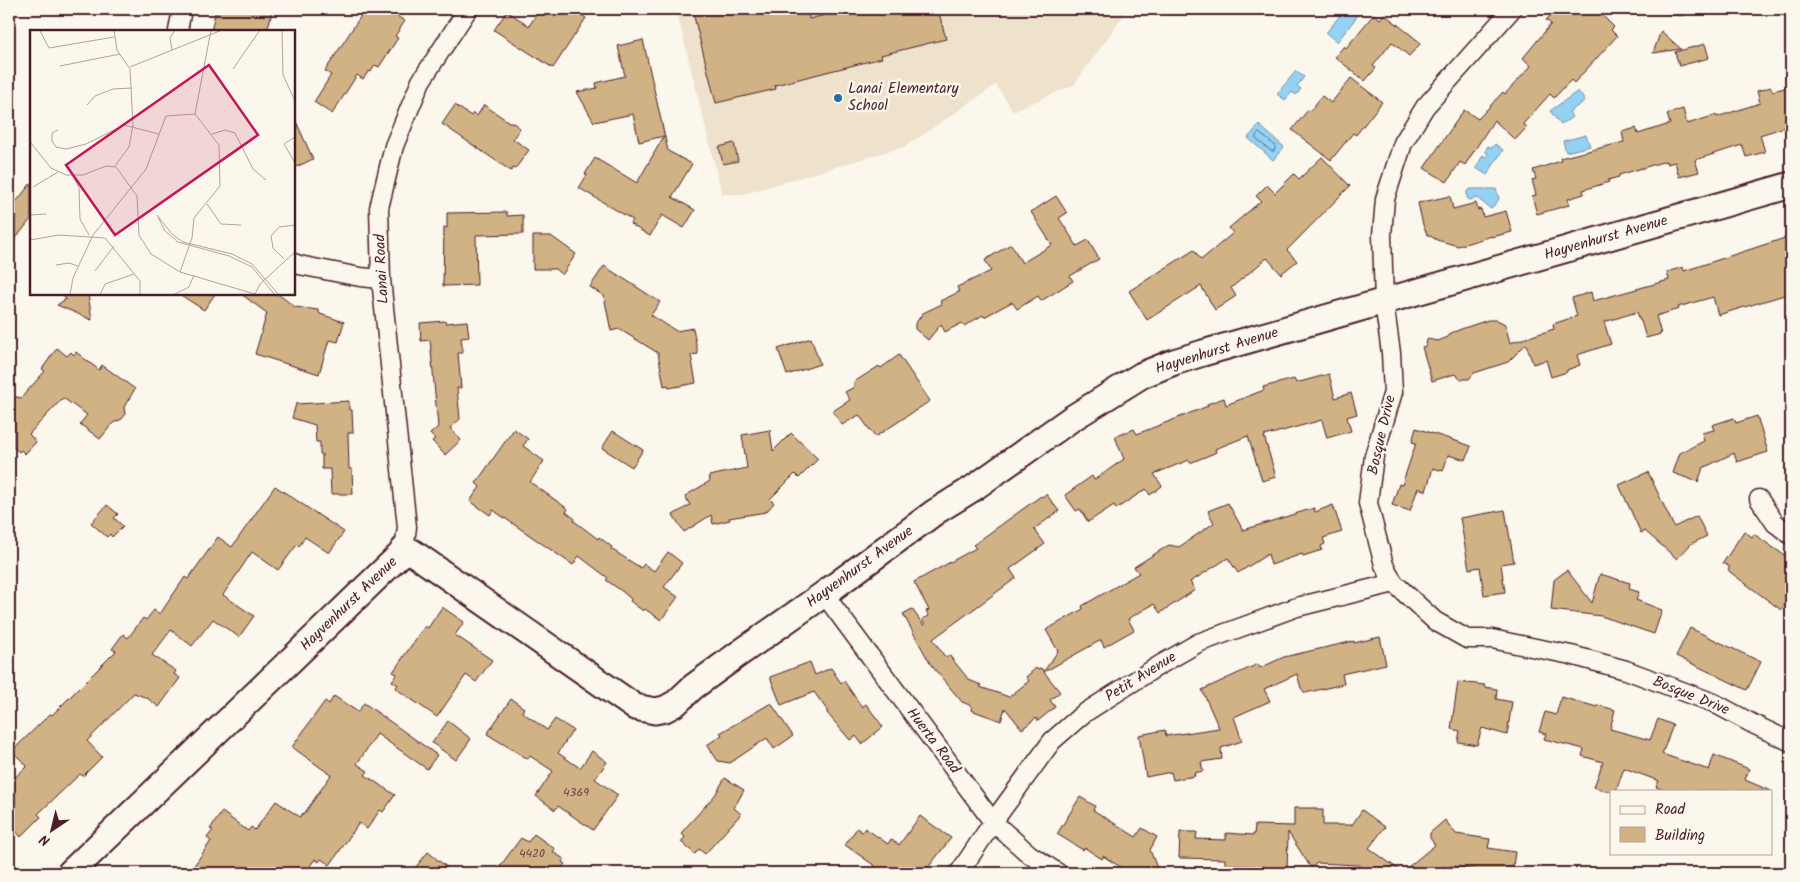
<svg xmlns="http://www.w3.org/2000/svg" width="1800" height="882" font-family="Kalam,sans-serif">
<rect width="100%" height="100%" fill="#fbf7ec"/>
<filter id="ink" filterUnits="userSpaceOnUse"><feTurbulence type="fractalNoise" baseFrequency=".02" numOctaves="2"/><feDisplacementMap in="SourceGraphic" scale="10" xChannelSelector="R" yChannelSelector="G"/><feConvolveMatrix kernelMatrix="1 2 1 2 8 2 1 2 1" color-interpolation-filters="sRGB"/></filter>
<g filter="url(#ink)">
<!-- built -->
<path fill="#eee2cd" d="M676,9H1128L1074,85L1013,111L996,85L906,146L744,194H722Z"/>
<!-- water -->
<path fill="#93d2f4" stroke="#768aa4" d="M1345,9H1352L1359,14L1337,42L1326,33Z
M1668,9H1683V16L1668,15Z
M1296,71L1304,77L1297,86L1301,89L1296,95L1292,92L1285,100L1277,94Z
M1578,91L1585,101L1569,112L1572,117L1561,125L1550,111Z
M1259,125L1284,147L1273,160L1248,138Z
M1586,135L1590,146L1566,152L1563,141Z
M1495,144L1503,150L1487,175L1476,168L1483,155L1486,157L1488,154L1485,151L1488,146L1492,148Z
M1470,189H1496L1499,199L1491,209L1477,198L1470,200L1467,198V191Z"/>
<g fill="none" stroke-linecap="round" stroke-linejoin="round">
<!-- shore -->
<path stroke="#67677b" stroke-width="1" d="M1259,133L1276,146L1274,151H1271L1256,139V136Z"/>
</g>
<!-- building -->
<path fill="#d1b285" stroke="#4a1f2b" d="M216,9H273L267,31H211Z
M374,9H385L405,21L395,36L398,38L379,67L375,65L371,72L369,71L363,79L357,75L332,114L314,102L331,75L325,71L364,11L370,14Z
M540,9H573L586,18L553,68L494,30L507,11L529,26Z
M692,9H807L809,19L849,9H938L946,39L881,55L882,58L775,85L776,89L716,103Z
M1557,9H1606L1602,15L1614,27L1611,30L1617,36L1574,83L1571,80L1554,98L1550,94L1523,124L1527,127L1515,140L1494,120L1465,165L1460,162L1447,182L1424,168L1464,110L1478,119L1503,92L1505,94L1531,66L1523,58L1551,24L1546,20Z
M1374,14L1380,19L1384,14L1421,43L1409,56L1392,42L1373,66L1376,68L1365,81L1335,57L1344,46L1346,48Z
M1661,31L1681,49L1653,53Z
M643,40L668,151L692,164L672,197L695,210L684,228L662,215L650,236L630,224L633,220L579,188L587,175L585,174L595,158L637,183L664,136L639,142L633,114L594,122L577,92L597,88L596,83L625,76L618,46Z
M1705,44L1709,58L1679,66L1675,52Z
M1351,78L1382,102L1356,135L1353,133L1331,160L1292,130L1308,110L1310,111L1322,96L1331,103Z
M1771,87L1772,91L1789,87V89L1791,88V125L1760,135L1765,152L1746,157L1742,145L1695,160L1699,172L1679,177L1675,162L1667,164L1666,161L1619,175V177L1608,180L1609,182L1583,190L1584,194L1568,199L1569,205L1537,214L1532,196L1536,195L1532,180L1536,179L1533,170L1561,161L1560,158L1624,142L1622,132L1636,128L1638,134L1670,124L1667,114L1683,109L1687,124L1716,115L1717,117L1760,103L1757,91Z
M455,105L471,116L473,113L477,116L484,105L509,122H512L520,128L513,139L529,150L515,169L513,168L511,171L442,124Z
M294,117L313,159L294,168Z
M734,143L738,161L723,164L719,147Z
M1322,157L1350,186L1287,250L1297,261L1281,274L1267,258L1231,288L1236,296L1215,310L1201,286L1147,320L1129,291L1194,250L1201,260L1233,233L1229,228L1261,201L1256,196L1267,185L1275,193L1294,174L1299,179Z
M31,183V219L9,247V211Z
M1056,196L1067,213L1059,218L1077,246L1088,240L1099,259L1070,276L1073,281L1041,301L1038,296L1017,309L1012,302L984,317L983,315L964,326L962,323L945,332L941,324L928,340L915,329V324L923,313L942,304L940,301L959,292L957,287L991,271L985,260L1011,244L1022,263L1052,245L1031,212Z
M1450,196L1453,209L1476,203L1478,210L1481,209L1483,217L1506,211L1512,232L1492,237V236L1458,246L1437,240L1427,234L1423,225L1418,203Z
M507,212V216L523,215V234L476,235L477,285L443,286L444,227L447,228V213Z
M533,236H551L576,254L562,275L555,269H533Z
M1791,236V293L1718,315L1713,297L1678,307L1679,309L1656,316L1661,334L1646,338L1641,321H1640L1637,312L1604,322L1611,344L1577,355L1580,365L1567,370V372L1551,377L1546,360L1533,364L1526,344L1508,362L1474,373L1469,379H1460L1455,374L1432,381L1422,347L1426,346L1427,339L1438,341L1448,337L1451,333L1464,328L1488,320H1497L1505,324L1510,343L1554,329L1553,324L1577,316L1572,298L1591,292L1593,301L1669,280L1667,272L1683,267L1684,271Z
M604,266L660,302L651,315L676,331L693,328L698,354L691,355L696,383L669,388L668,385L664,386L658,353L619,329L611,331L604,296L590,287Z
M62,294H88L92,320L57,305L66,299Z
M179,294H215L204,310Z
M241,294H278L295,307L318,310L320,314L344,322L338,342L329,340L319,374L255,354L267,313Z
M445,321L446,323L467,321L469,337L461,338L463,353H458L461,388H457L460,419L450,428L461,440L445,455L432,441L435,439L430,434L438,427L433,372L430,340L421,341L420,323Z
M811,338L820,364L787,375L778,349Z
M57,348L67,356L71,352L74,355L76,352L99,370L102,365L135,389L124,407L125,415L122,419L113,423L100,439L80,424L87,415L63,398L29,434L36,442L25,454L21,450L19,452L9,443V395L21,398L45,371L42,369Z
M899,355L930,401L875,437L859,415L842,425L833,411L850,400L845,392L854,387V382L865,375L879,366L881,368Z
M1329,374L1335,398L1351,393L1357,414L1347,417L1351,431L1327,438L1322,420L1264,436L1276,477L1262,481L1248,436L1215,449L1216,452L1212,454L1190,463L1189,460L1154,474L1162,486L1150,495L1146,489L1116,509L1114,505L1088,522L1080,509L1076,511L1065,495L1092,476L1094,480L1124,459L1115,437L1134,429L1137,434L1208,406L1207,404L1224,398L1226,405L1264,390L1263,387L1294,379L1296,383Z
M349,401V410H352L353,433H348L349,469H352L353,494H331L330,469H322V454H320V442H316L315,425L292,418L296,404Z
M1757,416L1768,452L1737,462L1734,453L1703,468L1698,482L1673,473L1680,453L1704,441L1702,433L1714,430L1712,425L1734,418L1736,423Z
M1416,428L1471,446L1466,460L1448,455L1443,471L1433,468L1426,491L1418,488L1410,511L1392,505L1399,484L1402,485L1416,443L1412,442Z
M514,429L528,439L523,446L544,461L530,482L568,509L566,512L575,519L574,521L598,539L599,537L612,547L611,549L641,568L644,564L654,571L668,552L682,563L664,587L678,597L661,620L645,609L643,611L630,601L631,599L623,592L606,580L608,578L579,556L573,565L493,510L490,515L470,501L480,487L476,483Z
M770,430L773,451L791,433L818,459L799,478L795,474L770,499L774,503L766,512L729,518L730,520L713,524L711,515L684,532L673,515L690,505L685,496L710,481L709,476L747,468L742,435Z
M613,431L643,450L632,467L602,448Z
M1648,472L1674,527L1697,516L1707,536L1691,544L1677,559L1645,531L1641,533L1619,485Z
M275,486L344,532L329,553L305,537L300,545L296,546L278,570L252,552L223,595L254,616L239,637L213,619L192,646L171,630L152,655L176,671L174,674L180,678L159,707L147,698L134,693L87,741L102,757L83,776L80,774L38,814L41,817L21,837L9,824V783L27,766L12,751L50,714L52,715L116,651L112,649L123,634L128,638L143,618L146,620L154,610L160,614L185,577L188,579L218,537L232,547Z
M1046,494L1059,511L1034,529L1045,544L1010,569L1016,578L933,639L945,657L949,655L969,680L981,685L980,687L1009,697L1029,681L1026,677L1036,668L1038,670L1041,668L1044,671L1058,651L1046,630L1083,609L1082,606L1139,573L1134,567L1169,545L1179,547L1214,523L1208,511L1228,503L1243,530L1314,508L1315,512L1333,505L1342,532L1323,538L1325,544L1321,546L1322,550L1303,556L1302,554L1271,565L1268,554L1238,573L1228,558L1190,582L1195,590L1160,613L1154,604L1128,619L1134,630L1104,647L1101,640L1044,672L1060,692L1050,700L1055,707L1038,721L1036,718L1022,729L1005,708L1001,721L971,710L972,706L962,702L931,665L903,614L912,609L924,626L925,625L922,619L929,616L926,611L929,610L914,582L976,548L973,545L1041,496L1042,497Z
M107,505L118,514L114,518L123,526L112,537L110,534L107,537L91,523Z
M1505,510L1514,562L1501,564L1505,592L1484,595L1480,567L1469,569L1460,518Z
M1744,531L1752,537L1754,534L1791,560V595L1781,610L1730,572L1728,569L1730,567L1723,563Z
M1567,570L1592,603L1600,574L1630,583L1629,589L1639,592L1636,600L1662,610L1654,634L1601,616L1551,610L1554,580Z
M442,607L464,622L455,635L492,660L476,682L466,675L437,717L395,688L398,685L392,681L397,674L393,672L404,656L425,626L428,628Z
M1690,628L1761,662L1747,690L1676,656Z
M1380,637L1386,664L1342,674L1344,684L1305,693L1301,688L1297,674L1264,689L1270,701L1234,717L1242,741L1221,748L1222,759L1201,762L1203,771L1194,773L1195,776L1173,780L1171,772L1146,777L1139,735L1165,730L1166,736L1219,728L1202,690L1258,664L1260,668L1284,657L1354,641V643Z
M810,662L815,675L831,668L841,683L844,681L862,707L866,704L883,727L862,744L856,736L850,740L827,713V710L814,692L781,705L770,677Z
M1458,682L1485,685L1484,687L1497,689L1496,699L1512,702L1507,735L1482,728L1477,745L1458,742L1460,731L1451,729Z
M334,696L358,712L364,703L437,755L427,769L377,734L357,764L368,771L365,775L395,795L383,812L380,810L367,829L359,823L330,865L321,859L319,862L315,859L305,873H189L211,841L207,838L213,830L210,829L222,812L248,831L251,827L255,830L276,801L300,817L303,813L304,814L331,775L292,747L325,701L329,704Z
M1561,697L1597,707L1598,705L1615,710L1610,729L1650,740L1658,719L1673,725L1662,754L1709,770L1714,755L1749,769L1745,780L1771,791H1666L1656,787L1659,781L1624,768L1616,791H1605L1594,787L1603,762L1582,756L1584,749L1544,739L1546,734L1539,732L1545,712L1556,715Z
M511,699L524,708L522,712L547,730L555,719L573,730L558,753L580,768L592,751L607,762L595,779L618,795L593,830L558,806L555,810L536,796L553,771L530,756L528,759L487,734Z
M771,703L793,736L774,749L767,738L730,763L718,761L707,745L722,735L720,733Z
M448,721L471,739L456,760L432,743Z
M725,778L744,790L734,808L741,814L705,854L699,849L695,854L681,842L685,837L681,833L715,795Z
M1080,797L1095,806L1093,810L1136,837L1142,828L1157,837L1150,850L1159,873H1130L1103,856L1102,859L1085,848L1083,850L1057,834Z
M1294,808H1316V810H1323V825H1352L1362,810L1385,827L1369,848L1402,872L1435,845L1430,838V833L1445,820L1456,834L1490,839L1488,848L1515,852L1512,873H1475L1476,870L1450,866L1447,869L1444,866L1435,873H1369L1358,865L1317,863L1311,868L1288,832L1287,873H1266V867L1225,865V859L1179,858L1180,832H1197L1196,839L1226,840V833L1254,835L1255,825L1294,826Z
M920,816L951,838L924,873H885L845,845L857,828L862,832L865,828L888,844L891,839L899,845Z
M534,834L555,849L553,852L564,859L562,862L565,864L558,873H495L521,838L528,842Z
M428,852L454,873H411Z"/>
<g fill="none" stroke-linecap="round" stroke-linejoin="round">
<!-- street casing -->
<g stroke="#4a1f2b" stroke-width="21">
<path id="street" d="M1512,9L1425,107L1403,143L1385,199L1382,235L1384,302L1391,353L1393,392L1374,456L1368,503L1384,565L1394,583L1435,621L1467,639H1492L1516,644L1571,655L1626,670L1714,703L1753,724L1791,742
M178,31L182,9
M294,263L299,265L360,277L381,279
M1759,499L1775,523L1791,535
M404,549L407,527L381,279L379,208L394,146L421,81L468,9
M824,594L993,822L1029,854L1058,873
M959,873L993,822L1052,741L1083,714L1158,666L1198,643L1297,607L1394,583"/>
</g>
<!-- secondary casing -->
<g stroke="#4a1f2b" stroke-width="29">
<path id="secondary" d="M70,873L401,554L404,549L412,552L635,707L655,711L665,709L676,703L693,687L737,655L824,594L935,512L972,489L1071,419L1142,375L1174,362L1203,353L1791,185"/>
</g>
<!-- street -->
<use href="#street" stroke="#fbf7ec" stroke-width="18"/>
<!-- secondary -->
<use href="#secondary" stroke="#fbf7ec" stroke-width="25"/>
</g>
</g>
<!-- markers -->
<circle fill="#1f6fb2" stroke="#fbf7ec" stroke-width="2" cx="838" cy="98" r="5"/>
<g text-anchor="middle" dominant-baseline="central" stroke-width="5" stroke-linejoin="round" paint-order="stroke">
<!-- number labels -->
<g font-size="12" fill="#6c4442">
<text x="576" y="792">4369</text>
<text x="532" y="853">4420</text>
</g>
<!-- poi labels -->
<g font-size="15" fill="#4a1f2b" stroke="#fbf7ec" text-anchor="start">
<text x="848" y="89">Lanai Elementary<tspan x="848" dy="17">School</tspan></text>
</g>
<!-- street labels -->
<g font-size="15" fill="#4a1f2b" stroke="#fbf7ec">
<text transform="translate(1606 238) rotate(-16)">Hayvenhurst Avenue</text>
<text transform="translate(382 269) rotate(-93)">Lanai Road</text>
<text transform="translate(1217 351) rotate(-17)">Hayvenhurst Avenue</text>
<text transform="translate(1382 435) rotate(-77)">Bosque Drive</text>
<text transform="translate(860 567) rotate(-36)">Hayvenhurst Avenue</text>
<text transform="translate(349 604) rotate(-44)">Hayvenhurst Avenue</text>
<text transform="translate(1141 677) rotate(-32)">Petit Avenue</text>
<text transform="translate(1691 696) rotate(22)">Bosque Drive</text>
<text transform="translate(933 741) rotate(53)">Huerta Road</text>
</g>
</g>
<!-- overview -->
<g transform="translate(30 30)">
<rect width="265" height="265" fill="#fbf7ec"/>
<path fill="none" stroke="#b4a19f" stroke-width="1" d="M84,0L87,20L100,39L103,95L99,117L85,136M252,0L253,45L265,71M10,1L19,18L84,7M142,20L140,8L145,0M30,36L90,24M100,37L192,0M203,39L230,0M57,75L65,66L83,59L102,58M28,100L22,103V111L26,117L36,119L56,114L94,95L129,104M182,104L195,100L205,103L223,139L236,150M265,107L254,114L265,133M0,112L21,138L36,145H53L76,136L86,137L107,166L109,205L121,224L150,242L225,264M43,146L49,158L50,189L59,205M3,157L28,142M177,174L191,194L211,195M0,185L16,184M127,185L142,204L153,212L202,224L222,234L249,265M128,187L135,201L148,212L199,226L222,237L245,265M0,210L29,205L75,208L110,251V265M254,229L243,218L241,206L249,197L265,195M26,235L39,233L48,236M65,241L84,216M150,242L162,208L164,188L190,156L189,115L165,84M225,264L230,254L265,222M40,265L43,248L63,205L116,139L136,86L165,84L181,0M70,265L75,254L104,244M143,265L159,257L164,245"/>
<path fill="#c2185b" fill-opacity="0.15" stroke="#c2185b" stroke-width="2.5" d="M179,35L228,105L85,205L36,135Z"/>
<rect width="265" height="265" fill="none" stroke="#4a1f2b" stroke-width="2.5"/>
</g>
<!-- margin -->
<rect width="1800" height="882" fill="none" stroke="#fbf7ec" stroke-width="30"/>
<rect x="15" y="15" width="1770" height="852" fill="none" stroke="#4a1f2b" stroke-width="2" filter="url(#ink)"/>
<!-- legend -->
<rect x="1610" y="790" width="162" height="65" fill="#fbf7ec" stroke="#b4a19f"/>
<rect x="1620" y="806" width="25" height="8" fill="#fbf7ec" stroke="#b4a19f"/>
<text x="1655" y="814" font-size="15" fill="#4a1f2b">Road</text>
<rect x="1620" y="827" width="25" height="15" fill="#d1b285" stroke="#b4a19f"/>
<text x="1655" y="840" font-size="15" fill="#4a1f2b">Building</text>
<!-- north arrow -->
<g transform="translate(52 830) rotate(215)" stroke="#fbf7ec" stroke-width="4" paint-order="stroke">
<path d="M0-4L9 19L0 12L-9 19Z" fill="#4a1f2b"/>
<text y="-8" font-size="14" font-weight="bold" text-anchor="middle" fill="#4a1f2b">N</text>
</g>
</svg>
